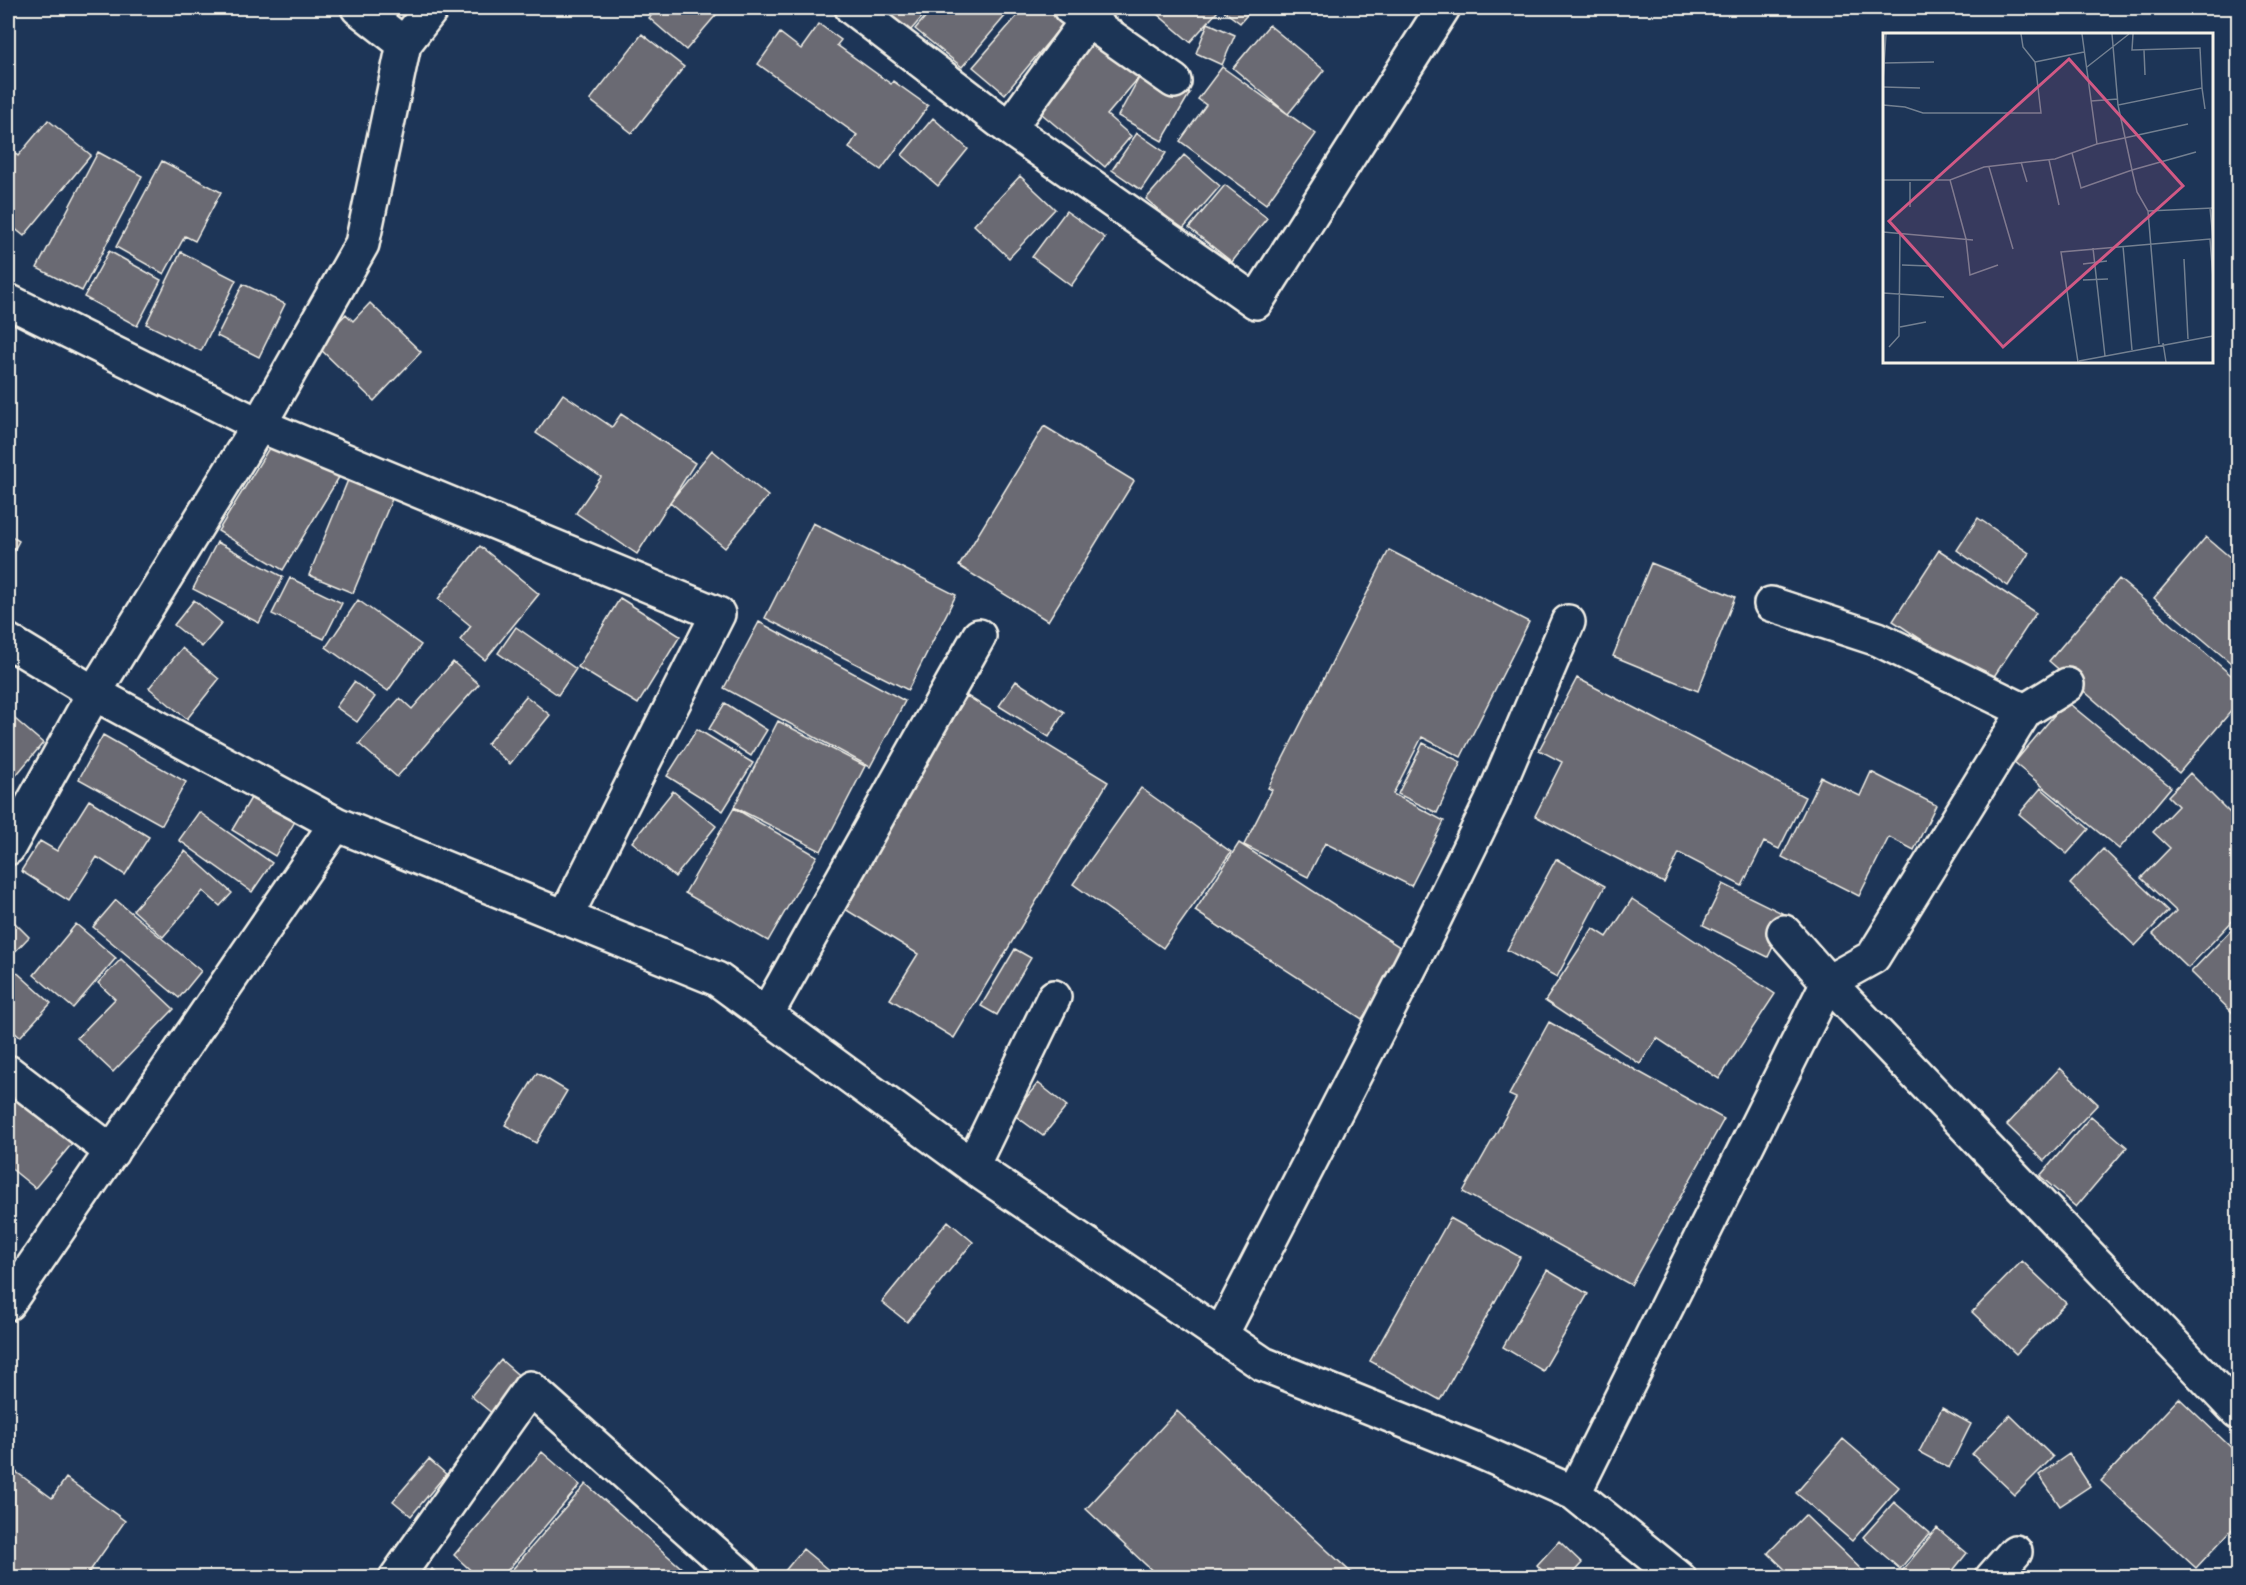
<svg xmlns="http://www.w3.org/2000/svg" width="2246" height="1585" font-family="Mynerve,sans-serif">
<rect width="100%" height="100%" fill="#1d3557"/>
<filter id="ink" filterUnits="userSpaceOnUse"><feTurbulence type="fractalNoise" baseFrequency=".0167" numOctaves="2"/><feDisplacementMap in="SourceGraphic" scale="12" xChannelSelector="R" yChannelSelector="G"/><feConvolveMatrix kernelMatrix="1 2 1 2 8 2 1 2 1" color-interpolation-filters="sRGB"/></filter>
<g filter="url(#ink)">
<!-- building -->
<path fill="#6a6a73" stroke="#f4f1e8" stroke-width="1.5" d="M658,8H722L686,50L649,18Z
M882,8H930L910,31Z
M933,8H1012L962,67L915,29Z
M1024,8H1058L1069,17L1005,94L973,67Z
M1150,8H1213L1218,11L1190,42Z
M1220,8H1253L1240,23Z
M1208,23L1235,35L1222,65L1196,53Z
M819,24L841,40L837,45L891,84L893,81L928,106L881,170L849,148L857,135L758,64L780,33L801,49Z
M1269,25L1324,70L1288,114L1233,68Z
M642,34L684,67L632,133L590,100Z
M1098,37L1141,75L1107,115L1131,136L1105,167L1036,109Z
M1145,67L1190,93L1162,141L1118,116Z
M1222,67L1316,134L1266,204L1180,141L1206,105L1198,99Z
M933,118L968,149L938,186L902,155Z
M48,120L91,155L24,236L8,223V147L18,156Z
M1137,133L1166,153L1141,190L1112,170Z
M98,152L142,176L82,291L37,268Z
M1184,155L1220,186L1182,230L1146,199Z
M162,161L221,192L195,241L185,236L164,274L116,247Z
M1020,176L1055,209L1009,258L974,225Z
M1225,185L1267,218L1232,262L1189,228Z
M1066,211L1105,238L1071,286L1032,257Z
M109,251L161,280L137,326L84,297Z
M181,252L236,280L201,351L146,324Z
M243,284L285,304L259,357L217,336Z
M370,303L421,352L374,401L316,345L346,314L353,321Z
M563,394L612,427L621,414L695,463L637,554L576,513L601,477L536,433Z
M1044,426L1134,481L1048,621L959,566Z
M277,435L341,474L283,570L218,531Z
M712,450L768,496L725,548L670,502Z
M348,480L392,499L353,593L309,575Z
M1978,518L2029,553L2008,586L1957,550Z
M813,523L956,595L908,690L765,618Z
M8,534L19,541L8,561Z
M2206,537L2238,564V669L2154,598Z
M217,542L283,577L259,623L193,589Z
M480,546L539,594L485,660L460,640L471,626L438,599Z
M1389,550L1529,622L1461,757L1422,737L1393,794L1444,821L1411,886L1325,843L1308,877L1244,845L1272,790L1268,788Z
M1939,550L2036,613L1989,684L1893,621Z
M1651,563L1735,597L1698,691L1613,656Z
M290,578L342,603L324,639L272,614Z
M2119,579L2238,681V703L2179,773L2049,661Z
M620,598L680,636L638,704L578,667Z
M194,600L222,623L202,647L174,625Z
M358,600L421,645L388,691L326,647Z
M759,622L905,701L870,767L724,688Z
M516,627L576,669L558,695L498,653Z
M182,648L219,679L187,719L149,688Z
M453,662L479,684L397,777L359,744L400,698L412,709Z
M1577,678L1805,797L1779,849L1764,842L1742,886L1679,853L1664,883L1535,816L1562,762L1539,750Z
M1016,681L1064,712L1049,737L999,706Z
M354,682L375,697L357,722L336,707Z
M526,696L550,715L510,764L487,744Z
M967,696L1108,782L954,1038L890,999L918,954L840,906Z
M2066,701L2171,787L2119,849L2014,763Z
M725,703L767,730L751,756L709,729Z
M8,713L43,743L8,785Z
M778,721L865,766L821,851L734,807Z
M697,729L753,763L723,811L667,776Z
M103,735L186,782L162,825L79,779Z
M1423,743L1461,762L1437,813L1398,794Z
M1871,772L1936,805L1914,850L1889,837L1859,896L1782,857L1821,777L1860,796Z
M2190,773L2238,821V915L2188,968L2153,934L2176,911L2141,878L2170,848L2153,832L2178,806L2168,796Z
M1141,788L1231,852L1163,948L1073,884Z
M2041,788L2089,829L2067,854L2019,814Z
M255,791L298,816L275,856L232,830Z
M673,791L716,826L675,877L632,842Z
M89,800L149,837L125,875L97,857L69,901L21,871L40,841L57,851Z
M734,808L817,856L768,941L685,893Z
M199,812L272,863L252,892L179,840Z
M1239,843L1406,951L1362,1019L1195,911Z
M2103,849L2168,911L2135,946L2070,884Z
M185,851L232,893L220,906L203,891L163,937L133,910Z
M1556,859L1605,886L1557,977L1507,950Z
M1723,884L1788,916L1768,957L1703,925Z
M1632,899L1775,994L1719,1079L1657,1038L1640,1064L1545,1001L1593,928L1607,937Z
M116,900L201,971L179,998L93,927Z
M8,916L29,937L8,959Z
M2238,923V1018L2191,972Z
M76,924L116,958L73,1008L34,975Z
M1015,949L1031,958L997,1015L981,1006Z
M121,959L174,1009L113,1072L77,1038L115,999L98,983Z
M12,968L51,1003L20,1037L8,1027V973Z
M1549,1022L1724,1119L1631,1285L1463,1192L1516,1098L1509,1095Z
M2060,1068L2098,1104L2044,1161L2007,1125Z
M537,1073L567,1091L536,1143L505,1125Z
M1038,1083L1067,1106L1043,1136L1013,1114Z
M8,1085L75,1140L35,1188L8,1166Z
M2091,1116L2127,1147L2076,1207L2040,1176Z
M1450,1218L1520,1257L1440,1400L1370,1361Z
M948,1221L973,1242L907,1322L882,1302Z
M2022,1261L2066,1303L2016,1354L1972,1312Z
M1547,1270L1588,1294L1543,1371L1503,1347Z
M501,1360L523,1379L494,1415L471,1396Z
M2179,1398L2238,1454V1523L2196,1568L2101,1481Z
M1942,1408L1971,1424L1949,1468L1919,1452Z
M1177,1411L1357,1578H1160L1086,1509Z
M2010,1415L2053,1457L2015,1495L1972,1454Z
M1843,1439L1899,1487L1852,1541L1796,1493Z
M542,1452L580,1485L501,1578H479L454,1555Z
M2069,1454L2090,1486L2060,1506L2039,1475Z
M429,1459L446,1474L411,1516L393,1501Z
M8,1466L52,1498L66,1478L125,1521L85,1578H75L69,1573L65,1578H8Z
M586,1484L693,1578H505Z
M1894,1502L1930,1533L1900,1569L1863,1537Z
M1805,1515L1870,1578H1794L1768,1553Z
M1937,1528L1967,1553L1947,1578H1900L1898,1576Z
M1559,1541L1582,1563L1568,1578H1549L1537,1565Z
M803,1549L838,1578H779Z
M432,1569L442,1578H425Z"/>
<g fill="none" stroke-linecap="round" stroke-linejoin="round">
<!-- minor casing -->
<g stroke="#f4f1e8" stroke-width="38">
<path id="minor" d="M358,8L404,44
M432,8L404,44L362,244L259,425L718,614L565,918
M852,8L1009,128L1256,302L1443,8
M1070,8L1174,81
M1009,128L1096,8
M8,301L259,425L94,693L8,848
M8,641L94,693L336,824
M2025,711L2067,685
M1784,932L1828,982L2238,1412
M766,1015L979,636
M8,1072L112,1152
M972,1166L1054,997
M8,1303L336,824L717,979L982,1173L1263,1364L1472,1448L1574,1493L1679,1578
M1221,1335L1424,940L1491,803L1568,622
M1574,1493L1828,982L1873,957L2025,711L1878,639L1771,604
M396,1578L530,1388L743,1578
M1992,1578L2015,1552"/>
</g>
<!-- minor -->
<use href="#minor" stroke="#1d3557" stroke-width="33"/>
</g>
</g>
<!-- overview -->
<g transform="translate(1883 33)">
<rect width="330" height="330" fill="#1d3557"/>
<path fill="none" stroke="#738091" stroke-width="1.5" d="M229,1L235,72M250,1L249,17L317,15L319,55L235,72L249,137L313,119M261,17L262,42M152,29L201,19M1,30L51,29M204,34L246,1M0,48L3,1M0,54L37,55M319,55L322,76M208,68L235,66M0,72L22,74L40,80H158L152,29L140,14L138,1M214,111L305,91M189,120L198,155L249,137L254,159L265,178L276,311M166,127L176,172M138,129L144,149M106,134L130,216M0,147H67L101,134L172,126L214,111L199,1M67,147L83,206L87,242L115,232M27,174V149M327,175L330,206M265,178L330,175M0,199L90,207M240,213L249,317M210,215L222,323M301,226L305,306M200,231L224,228M19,232L47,233M200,247L225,246M0,260L61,264M17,294L43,289M280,310L283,329M6,314L16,303L17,201M196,328L330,303M195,329L178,219L327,206L330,245"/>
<path fill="#d15985" fill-opacity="0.15" stroke="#d15985" stroke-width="3" d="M186,26L300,153L120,314L6,188Z"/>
<rect width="330" height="330" fill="none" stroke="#f4f1e8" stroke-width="3"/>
</g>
<!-- margin -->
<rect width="2246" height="1585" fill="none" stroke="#1d3557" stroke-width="30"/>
<rect x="15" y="15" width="2216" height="1555" fill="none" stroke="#f4f1e8" stroke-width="2" filter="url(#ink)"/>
</svg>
